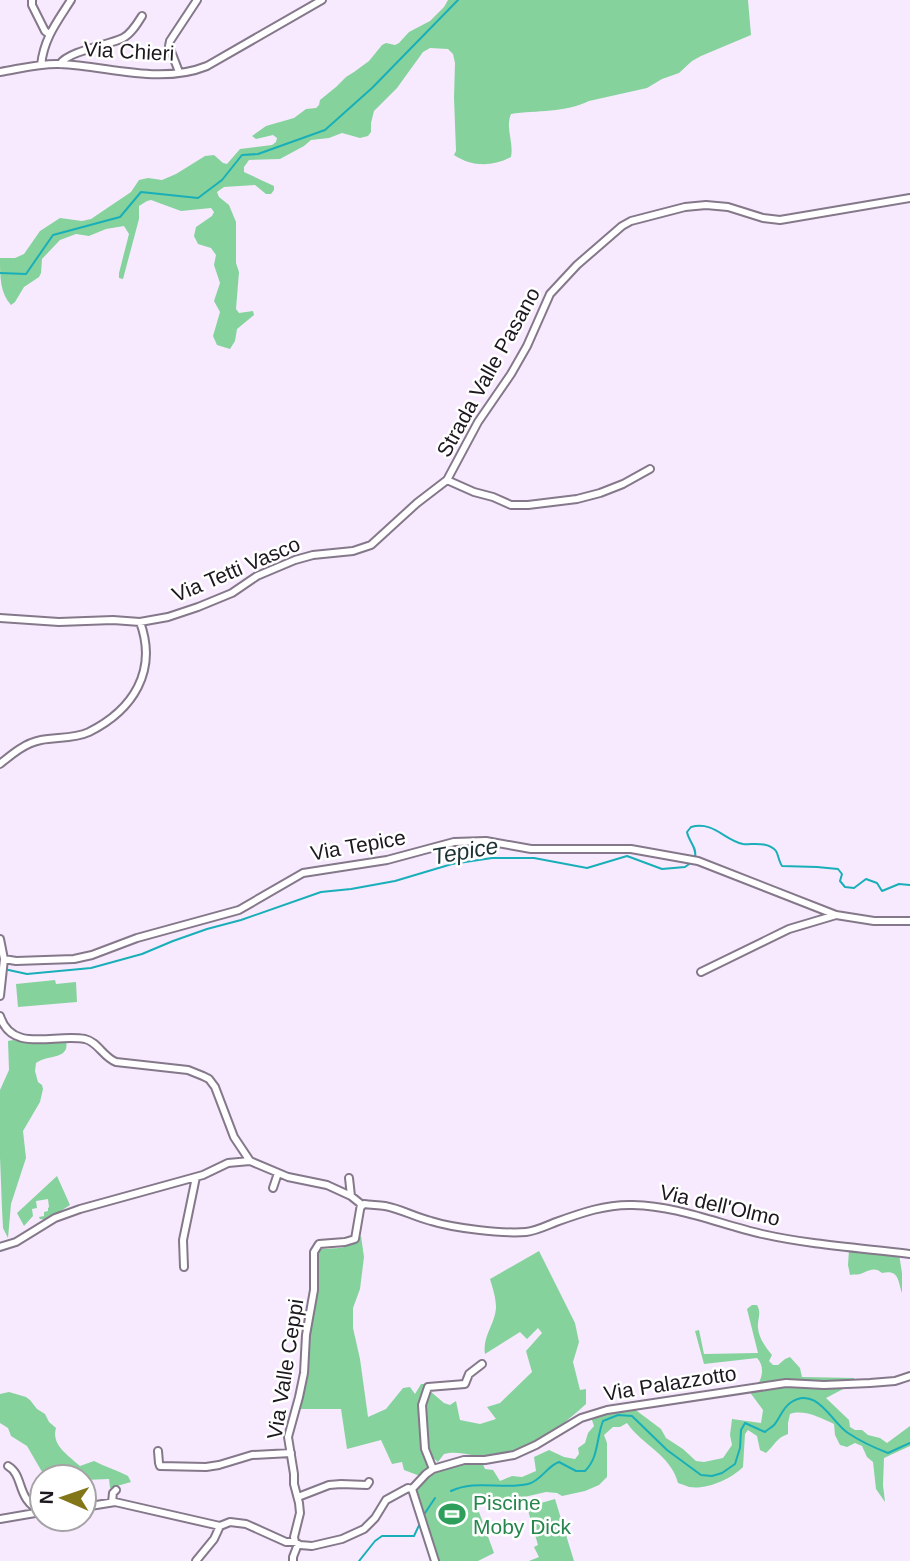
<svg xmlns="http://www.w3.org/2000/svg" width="910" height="1561" font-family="Helvetica,sans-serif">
<rect width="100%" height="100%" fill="#f7eafe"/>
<!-- green -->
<path fill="#85d29c" d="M448,0H748L751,35L701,56L692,61L679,73L662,79L647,88L589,101C565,113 537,110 511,114C505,128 514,142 511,157C492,167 472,167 454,155L456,151L454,98L455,63L453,54L448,49L430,48L423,52L397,88L374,111L371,123V132L368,136L360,138L342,133L329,138L311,140L304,146L280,159L249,160L244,167V172L274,186V190L271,194H266L255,185L224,187L217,192L219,197L229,205L236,222V263L239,272L236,309L239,313L253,311L254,315L237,329L235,341L230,349L217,345L213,336L220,312L214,301L220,283L214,265L216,255L211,248L198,244L194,236L196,227L212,216L214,212L211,208L181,211L151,200L147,201L139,206V219L123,279L119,278V273L129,234L124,226L106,229L89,236L76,234L60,240L42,259L41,273L39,277L24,287L15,302L11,305C0,293 0,277 0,258H15L24,254L40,231L60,218L82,221L91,219L131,192L139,180L148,178L162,180L176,174L205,156L214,155L223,163L227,164L240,149L272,145L276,142L277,138L273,135L256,139L252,136L266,126L294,118L306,109L316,108L319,105L320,100L336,87L346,77L354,72L369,61L382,45L386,43L395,45L399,43L409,32L430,21L444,7Z
M55,980L56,984L76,982L77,1002L18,1007L16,984Z
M13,1040L17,1041H66C70,1060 48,1054 36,1063L35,1071L38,1082L42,1085L43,1089L40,1102L23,1131L26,1158L11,1204L8,1238L3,1228L2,1209L0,1157V1090L9,1070L8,1041Z
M57,1176L70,1205L47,1220L40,1219L39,1217L44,1216V1212L48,1211V1208L49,1207L48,1199L36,1201L37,1208L32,1209L33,1216L24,1226L17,1213Z
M361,1236L364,1257L360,1289L353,1308V1328L360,1359L368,1417L386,1409L403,1388L410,1387L415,1394L421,1384H428L420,1405L430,1467L428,1468L420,1476L404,1470L402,1462L392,1464L381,1440L347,1449L341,1409H298L308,1336L316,1302L317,1261L320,1249C335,1248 351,1250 361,1236Z
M849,1250L899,1254L902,1273V1293C898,1281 899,1269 882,1273C874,1266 869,1271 860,1274C857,1275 854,1274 850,1275L848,1265Z
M539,1251L575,1323L579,1342L573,1362L580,1390L586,1389V1404C557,1430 527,1454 487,1456C471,1457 459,1450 444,1454L438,1462L432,1457L429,1445L425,1403L430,1391L444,1403L450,1405L456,1401L460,1420L480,1424L496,1419L487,1407L500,1403L532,1372L526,1351L542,1333L538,1328L527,1339L520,1332L485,1354C482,1337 495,1324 496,1308C496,1298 493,1289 490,1279Z
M752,1305H757C762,1314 757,1319 758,1328C759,1339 766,1347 772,1355L769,1361L773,1365H778L785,1359L790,1357L800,1368L802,1377L854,1378V1382L758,1384C763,1376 764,1365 757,1358L704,1364L695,1331L699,1330L704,1354L758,1353L747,1309Z
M787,1386L847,1387L826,1398L849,1420L850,1427L855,1430H862L868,1435L880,1438L887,1443L910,1426V1446L884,1458L883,1485L885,1502L876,1489L873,1462L867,1457L862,1446L855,1443L847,1447L840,1445L835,1435L834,1424C821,1418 804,1409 790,1414L788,1423V1434C776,1438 775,1445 766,1453L760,1450L757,1436L748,1430L745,1434L743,1467C731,1479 707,1490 689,1487C686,1486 682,1484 678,1483C671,1455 642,1445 627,1423L620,1427H613L604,1435L607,1443V1477L599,1485L585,1491L562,1496L557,1493L546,1492L489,1505L485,1498L482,1496L478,1497L479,1499L475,1501L494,1553L478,1561H438L416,1489C438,1466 451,1464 482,1462L485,1469L493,1470L500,1481L512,1476L522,1477L536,1471L534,1457L549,1450L564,1457L575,1459L579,1454L578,1448L585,1443L588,1433L594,1426L591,1417L607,1412L633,1408L661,1429L666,1438L683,1449L696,1461L704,1462L723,1458L732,1445L730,1435L732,1419L761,1423L763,1410L749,1391Z
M9,1392L26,1397L30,1400L37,1409L45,1414L49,1422L56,1428C51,1445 68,1455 80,1466L94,1461C105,1467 117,1470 128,1476L131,1482L110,1488L109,1479L84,1480V1477H45L27,1446L11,1436L8,1428L0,1423V1394Z
M555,1499L574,1561H529L539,1557L534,1547L538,1545L527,1507Z"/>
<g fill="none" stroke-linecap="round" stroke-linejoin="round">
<!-- stream -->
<path stroke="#19afb9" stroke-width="2" d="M0,273L26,274L53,235L120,217L141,192L198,198L222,180L242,155L258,154L325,130L372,88L458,0
M695,857C697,847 689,842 687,832L691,827C714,821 724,840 743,844C753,845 768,841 776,851C778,854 779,862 782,866L817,867L838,869L842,874L840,881L845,887L854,888L866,879L877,883L882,891L899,884L910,885
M4,969L27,974L91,968L142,954L173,941L207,929L241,920L321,892L351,889L395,881L452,864L492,858H534L587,868L627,856L662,869L685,867L692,862
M451,1491C476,1479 502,1490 528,1484C541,1481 547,1466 559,1462L576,1471H585C599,1457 596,1439 603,1421L618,1415L632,1416L667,1450L701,1475L712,1476L722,1473L735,1464L740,1448L741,1430L745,1423L765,1432C768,1429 771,1428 774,1425C780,1418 782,1409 790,1403C816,1384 832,1423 848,1433C860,1441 875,1448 888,1453L910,1443
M423,1516L435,1498
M359,1561L375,1541L382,1536H414L421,1521"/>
<!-- minor casing -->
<g stroke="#84788a" stroke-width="10">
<path id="minor" d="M32,0V5L45,31L49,34
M60,64C68,51 109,45 123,38C131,34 137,24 142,16
M41,65C44,38 57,22 71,0
M0,72C19,69 40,63 60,64C108,66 160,85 207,66L322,0
M179,72L169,46L170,41L197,0
M447,480L474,492L493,497L511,505H528L577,499L600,493L623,484L650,469
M0,618L59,622L113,620L140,622L168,617L198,607L232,593L257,576L295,560L313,555L353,551L371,545L417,503L447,480L478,422L511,374L527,346L550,294L577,265L622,226L631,221L685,207L706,205L728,207L763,218L780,220L910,198
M0,764C12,754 25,743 41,740C57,737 74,739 89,732C133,710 158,671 140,622
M0,939L4,959L0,996
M4,959L16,961L74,959L92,955L137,938L239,910L303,873L387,860L454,842L486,841L531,849H631L698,861L836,915L874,921H910
M701,972L789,929L836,915
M0,1016C12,1054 55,1033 85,1039C98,1042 103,1057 116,1062L188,1070L203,1076L209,1079L215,1087L234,1137L250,1161L288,1177L327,1185L351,1196L361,1204L355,1239L345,1242L319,1244L314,1252V1290L306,1335L304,1373L299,1397L288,1437L294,1474V1484L299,1503L300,1513L294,1537L295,1542
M349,1178L351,1196
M273,1188L278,1173
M361,1207L364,1204C371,1205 378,1205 385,1206C401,1209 415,1217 431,1221C453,1228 502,1234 526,1232C536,1231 546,1226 556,1222C581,1213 606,1204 633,1205C678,1206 719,1224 762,1234C811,1245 861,1248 910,1254
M0,1247L16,1242L55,1218L80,1209L203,1175L228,1163L250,1161
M184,1267L183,1240L196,1177
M158,1451L159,1463L160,1466L206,1467L219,1465L252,1455L291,1453
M8,1466C25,1476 15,1499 42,1512
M433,1469L425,1449L422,1405L428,1387L465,1384L469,1374L482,1364
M412,1489L426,1474L433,1469L464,1460H485L514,1455L536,1445L581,1418L607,1410L786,1383L824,1385L870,1383L895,1381L910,1376
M298,1497L329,1485L341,1484L367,1485L369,1482
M112,1502L113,1493L116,1490
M84,1507L115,1502L220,1526L230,1522L246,1524L286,1542H295L300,1545L312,1546L342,1539L364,1529L375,1518L386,1500L408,1488L412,1489L435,1561
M0,1519L41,1512
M196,1561L214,1539L220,1526
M293,1561V1557L298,1544"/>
</g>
<!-- minor -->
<use href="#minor" stroke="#fff" stroke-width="6"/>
</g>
<!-- icons -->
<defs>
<g id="stadium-bare" transform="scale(2.1)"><path d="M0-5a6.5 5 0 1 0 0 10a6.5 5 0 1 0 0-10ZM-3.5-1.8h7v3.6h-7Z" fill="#2e9e5b" stroke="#fff" stroke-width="2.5" paint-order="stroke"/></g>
</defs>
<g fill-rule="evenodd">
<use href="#stadium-bare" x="452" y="1514"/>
</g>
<g text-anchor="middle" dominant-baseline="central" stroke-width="5" stroke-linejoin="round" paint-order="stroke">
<!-- street labels -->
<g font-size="21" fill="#1d181f" stroke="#fff">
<text transform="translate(129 51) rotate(3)">Via Chieri</text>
<text transform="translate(488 372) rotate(-61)">Strada Valle Pasano</text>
<text transform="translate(236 569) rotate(-23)">Via Tetti Vasco</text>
<text transform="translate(358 845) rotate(-10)">Via Tepice</text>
<text transform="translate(720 1205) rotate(13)">Via dell'Olmo</text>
<text transform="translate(285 1369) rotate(-81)">Via Valle Ceppi</text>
<text transform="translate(670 1383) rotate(-9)">Via Palazzotto</text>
</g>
<!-- leisure labels -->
<g font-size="21" fill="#27864d" stroke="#fff" text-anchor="start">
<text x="473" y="1502">Piscine<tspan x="473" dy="24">Moby Dick</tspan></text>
</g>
<!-- water labels -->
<g font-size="23" font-style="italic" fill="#1d3335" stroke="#fff">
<text transform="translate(465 851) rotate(-10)">Tepice</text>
</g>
</g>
<!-- north arrow -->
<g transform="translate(63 1498) rotate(272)"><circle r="33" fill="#ffffff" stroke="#a5a3a5" stroke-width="2"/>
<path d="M0-5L12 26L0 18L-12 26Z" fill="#837619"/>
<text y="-10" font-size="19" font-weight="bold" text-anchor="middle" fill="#1d181f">N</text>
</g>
</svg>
